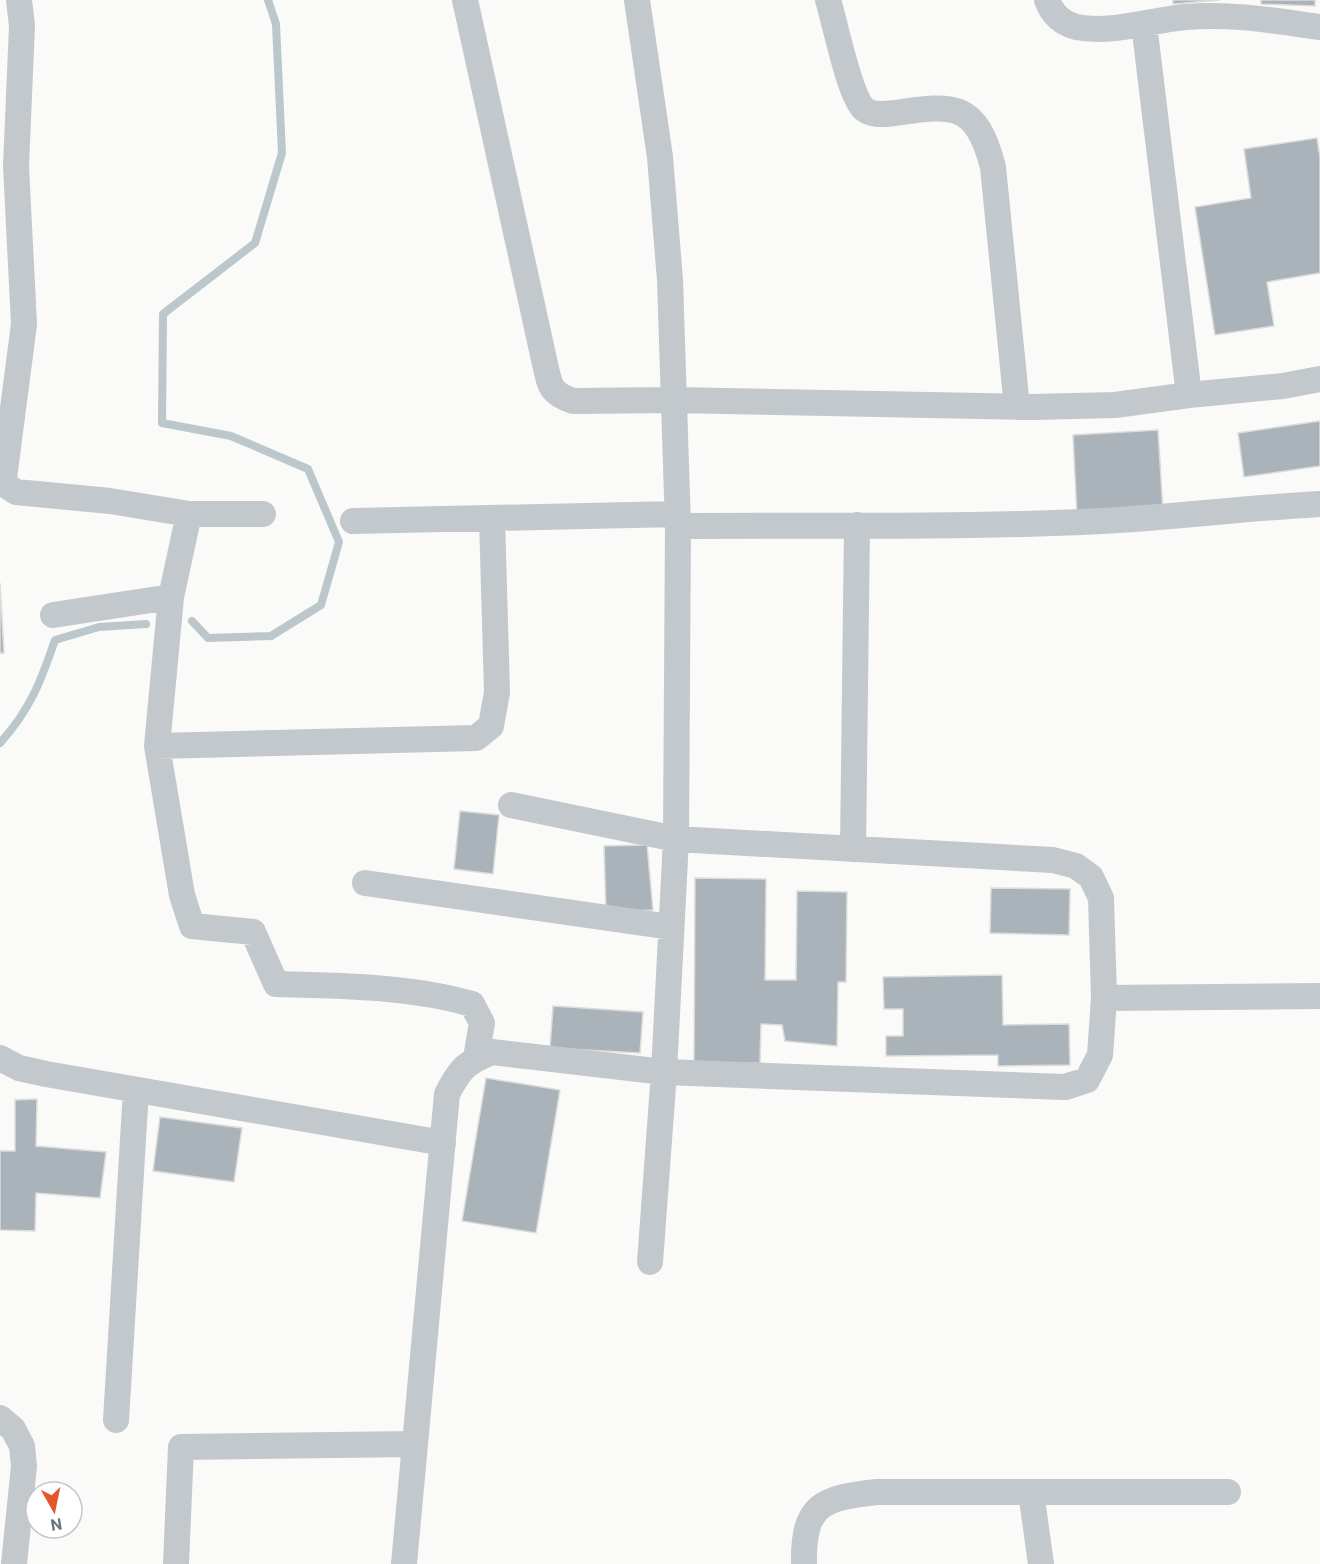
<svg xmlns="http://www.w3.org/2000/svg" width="1320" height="1564" font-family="Roboto,sans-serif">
<rect width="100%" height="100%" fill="#fafaf8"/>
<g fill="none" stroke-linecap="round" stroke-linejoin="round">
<!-- stream -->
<path stroke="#bbc7cb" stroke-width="8" d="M192,621L208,638L271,636L321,605L339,542L308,469L231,436L162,423L163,314L255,243L282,153L276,24L268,0
M0,743C30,710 41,681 55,640L99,627L146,624"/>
</g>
<!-- building -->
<path fill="#aab3b9" stroke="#dcdcda" stroke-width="1.5" d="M1173,0H1220L1173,4Z
M1261,0H1315V6L1261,4Z
M1317,138L1320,158V273L1267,282L1274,326L1215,335L1195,207L1251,198L1244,149Z
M1320,421V466L1244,477L1238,433Z
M1158,430L1163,511L1077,516L1073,435Z
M0,583L4,653H0Z
M460,811L499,815L493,874L454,869Z
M647,845L653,910L606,912L604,846Z
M695,878L766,879L765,980H796L797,891L847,892L846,982H838L837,1046L785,1041L782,1025L761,1024L760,1063L694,1065Z
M991,888L1070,889L1069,935L990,933Z
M1002,975L1003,1025L1069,1024L1070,1065L998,1066V1055L886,1056V1036H903V1009H884L883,977Z
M553,1006L643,1012L640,1053L550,1048Z
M486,1078L560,1090L536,1233L462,1221Z
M37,1099L36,1146L106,1152L100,1198L36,1193L35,1231L0,1230V1151H15V1100Z
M160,1117L242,1128L234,1182L153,1171Z"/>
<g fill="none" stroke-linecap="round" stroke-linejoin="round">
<!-- minor -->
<path stroke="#c3c8cc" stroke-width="26" d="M19,0L22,26L16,166L24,324L4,478L7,486L16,492L110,501L189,514H263
M465,0L545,364C550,386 550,393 573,401L674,400L1033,407L1115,405L1189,395L1283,386L1320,379
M637,0L660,157L670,280L678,526L676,839L664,1072L650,1262
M828,0C835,22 849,95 864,109C872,116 885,114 895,113C954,104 976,102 993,167L1017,407
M1047,0C1052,14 1061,23 1076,27C1112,34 1150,20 1186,17C1231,13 1276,21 1320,27
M1144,24L1189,395
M353,521L677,514
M678,526C819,525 961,528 1102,521C1175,517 1247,508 1320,504
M53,615L171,597
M157,746L171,597L189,514
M853,849L857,525
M365,883L671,927
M1104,998L1320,996
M0,1058L19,1068L46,1074L443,1143
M476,1058L482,1023L472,1004C410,986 341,986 276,984L253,932L192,926L182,895L157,746L476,738L491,726L497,692L492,518
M0,1418L13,1429L22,1446L24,1466L14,1564
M116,1420L136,1090
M1031,1492L1041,1564
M176,1564L181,1447L415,1444
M404,1564L447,1094C460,1069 465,1063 492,1052L664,1072L1065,1087L1087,1080L1100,1055L1104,998L1101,898L1091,877L1076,866L1053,860L676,839L511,805
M804,1564C803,1504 822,1498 877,1492H1228"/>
</g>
<!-- north arrow -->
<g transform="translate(54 1510) rotate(171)"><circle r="28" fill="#ffffff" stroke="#c1c8cd" stroke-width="1.5"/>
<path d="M0-4.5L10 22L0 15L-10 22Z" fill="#e4572e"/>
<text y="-9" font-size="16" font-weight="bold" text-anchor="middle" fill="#657683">N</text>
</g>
</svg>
